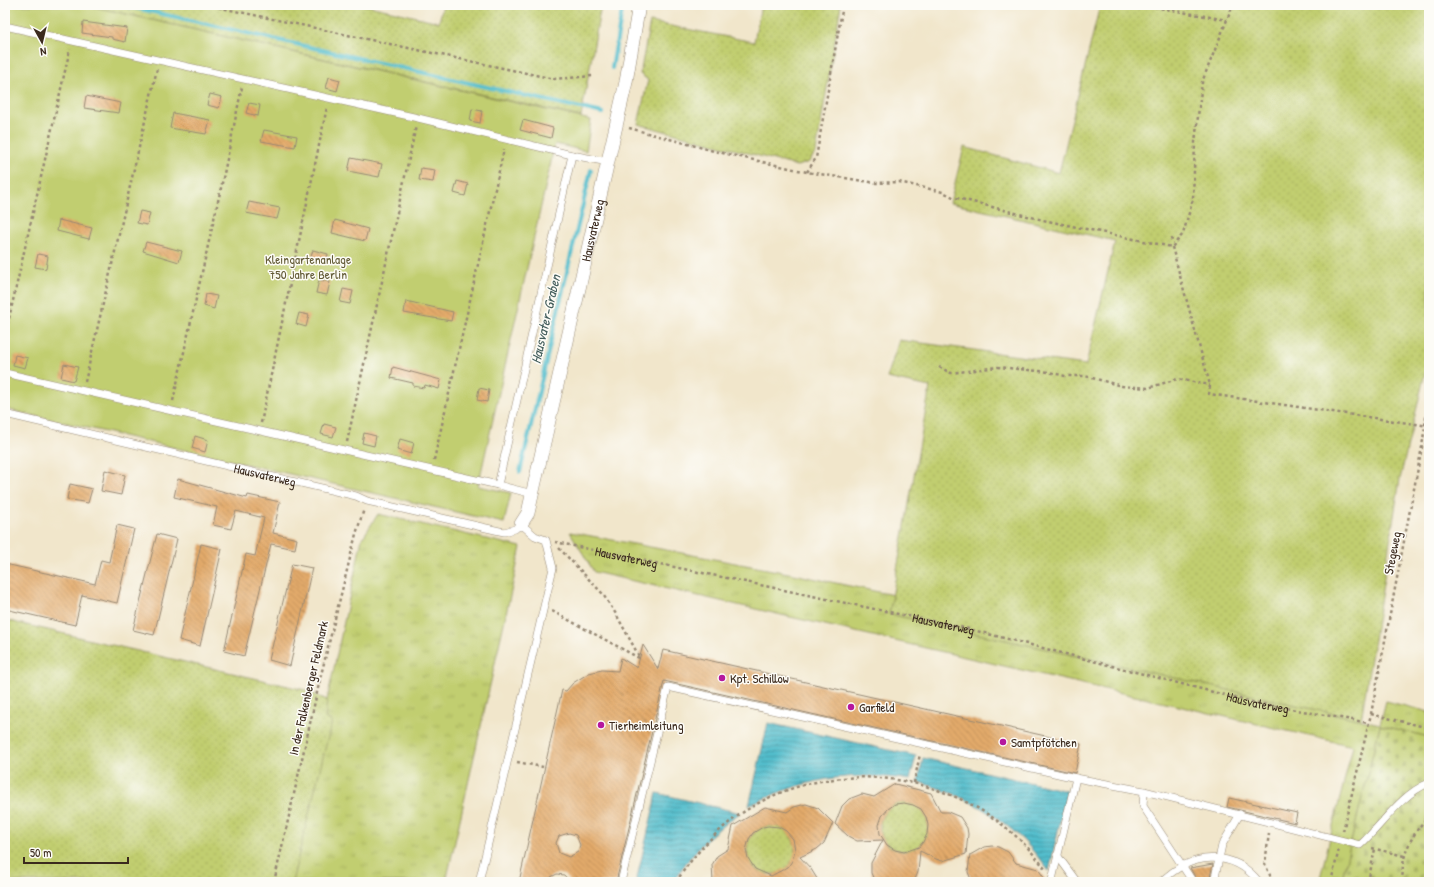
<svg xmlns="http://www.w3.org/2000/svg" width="1434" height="887" font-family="'Patrick Hand',sans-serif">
<defs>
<pattern id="grass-dots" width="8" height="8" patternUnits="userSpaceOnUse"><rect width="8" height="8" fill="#c1ce6f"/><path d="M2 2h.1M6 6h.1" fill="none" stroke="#a7b160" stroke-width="1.8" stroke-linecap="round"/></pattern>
<pattern id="cemetery-stones" width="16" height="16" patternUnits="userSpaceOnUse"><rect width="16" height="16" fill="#c1ce6f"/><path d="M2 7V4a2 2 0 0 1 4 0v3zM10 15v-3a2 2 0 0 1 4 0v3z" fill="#a7b160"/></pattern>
<pattern id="park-tufts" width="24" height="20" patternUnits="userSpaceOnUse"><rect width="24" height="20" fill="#c1ce6f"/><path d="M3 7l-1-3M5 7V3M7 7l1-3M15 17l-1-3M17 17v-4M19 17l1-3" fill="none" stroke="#a7b160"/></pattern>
<pattern id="water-rules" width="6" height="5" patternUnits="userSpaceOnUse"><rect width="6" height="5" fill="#52bdcc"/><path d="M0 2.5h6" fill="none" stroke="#459aa5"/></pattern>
<pattern id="building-back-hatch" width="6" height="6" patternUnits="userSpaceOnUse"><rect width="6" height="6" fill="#e3aa6b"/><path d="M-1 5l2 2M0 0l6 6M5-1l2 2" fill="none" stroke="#b98b57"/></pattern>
</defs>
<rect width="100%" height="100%" fill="#fdfcf7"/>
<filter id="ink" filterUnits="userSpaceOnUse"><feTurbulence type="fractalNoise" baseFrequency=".025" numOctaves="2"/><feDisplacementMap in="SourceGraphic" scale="8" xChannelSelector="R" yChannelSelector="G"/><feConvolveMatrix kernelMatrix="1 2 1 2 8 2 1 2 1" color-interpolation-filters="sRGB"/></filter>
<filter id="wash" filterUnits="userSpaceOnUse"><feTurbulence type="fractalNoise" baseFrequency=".012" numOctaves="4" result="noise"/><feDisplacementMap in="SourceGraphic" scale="16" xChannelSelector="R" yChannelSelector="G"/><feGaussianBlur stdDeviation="0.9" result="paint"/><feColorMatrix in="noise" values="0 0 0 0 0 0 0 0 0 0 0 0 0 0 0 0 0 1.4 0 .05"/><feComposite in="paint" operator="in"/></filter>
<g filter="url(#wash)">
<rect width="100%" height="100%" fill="#f1e6cb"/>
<!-- grass -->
<path fill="url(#grass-dots)" stroke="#7e7c46" d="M86,5H365L439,22L443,5H601L581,117Z
M761,5H841L816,152L809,162L797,166L638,124L648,80L640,74L650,22L754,42Z
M1100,5H1429V356L1400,479L1361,720L889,614L930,387L887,378L899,340L1086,365L1115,241L950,203L964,147L1059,173Z
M5,620L305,690L327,700L446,882H5Z
M880 827a24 24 0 1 1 48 0a24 24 0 1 1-48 0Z
M747 850a24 24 0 1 1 48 0a24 24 0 1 1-48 0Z"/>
<!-- cemetery -->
<path fill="url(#cemetery-stones)" stroke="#7e7c46" d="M1380,725L1429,737V882H1341Z"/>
<!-- park -->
<path fill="url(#park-tufts)" stroke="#7e7c46" d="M378,514L521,547L446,882H292L332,721L325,718L327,700L362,539Z
M570,532L788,573L893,595L889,614L1380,724L1386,701L1429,712V737L1380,725L1341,882H1319L1353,746L594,572Z"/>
<!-- garden -->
<path fill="#c1ce6f" stroke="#7e7c46" d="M5,5H86L591,120L586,151L555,144L478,486L511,493L504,523L5,409Z"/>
<!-- water -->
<path fill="url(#water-rules)" stroke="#467475" d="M768,723L916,756L910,780C853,770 801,779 749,806Z
M923,758L1067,791L1049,871C1041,861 1033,850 1024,841C994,811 958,793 918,782Z
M657,793L740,813C714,830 690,854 673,882H636Z"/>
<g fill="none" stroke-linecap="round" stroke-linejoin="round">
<!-- stream -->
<path stroke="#52bdcc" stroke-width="4" d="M122,5L603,113
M612,68L623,5
M520,472L591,170"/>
</g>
<g id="blocks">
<!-- building -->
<path fill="url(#building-back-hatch)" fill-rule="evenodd" d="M83,22L127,28L125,42L112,39V37L82,33Z
M329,77L340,80L337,91L326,88Z
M210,94L222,97L219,108L207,105Z
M86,96L121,103L119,113L84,108Z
M249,103L260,105L258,116L246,113Z
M472,109L482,111L480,123L470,121Z
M173,113L210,120L206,134L170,128Z
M523,120L553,128L551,138L520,130Z
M264,130L297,136L295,147L261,141Z
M351,158L382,164L379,177L348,171Z
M421,168L435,170L433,182L419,180Z
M457,181L468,184L465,196L454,193Z
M249,202L280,208L277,219L246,213Z
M140,211L150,213L147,225L137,223Z
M59,220L92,228L89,239L57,231Z
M335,220L368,229L365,241L332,233Z
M146,242L182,251L179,262L143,251Z
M313,250L328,254L326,264L310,260Z
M38,254L48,256L46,269L35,267Z
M319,280L330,282L327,295L316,293Z
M343,289L353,291L350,304L340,302Z
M206,294L217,296L214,309L204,306Z
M406,301L453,312L451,321L404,313Z
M299,313L309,315L306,327L296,324Z
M15,355L28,358L25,368L13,365Z
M64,364L78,367L74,381L61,378Z
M393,367L441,380L439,389L425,385L424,388L413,386V383L391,378Z
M479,388L489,390L487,402L477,400Z
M324,424L336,427L333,437L321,434Z
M364,433L376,436L374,446L362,443Z
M195,436L208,440L205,452L192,448Z
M400,439L414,443L411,454L397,450Z
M105,470L125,475L121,495L101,491Z
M178,479L247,498L248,495L280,502L273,533L297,539L295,549L271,544L244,656L224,651L246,554L255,556L264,518L236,511L231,529L213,525L217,507L174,497Z
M70,484L92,489L88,503L67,499Z
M117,525L134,529L117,603L82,595L75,625L5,609V564L95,584L101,560L109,562Z
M157,534L177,539L154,635L133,630Z
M201,544L222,549L200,646L179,640Z
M292,564L312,568L290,666L269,660Z
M643,645L658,669L663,650L1081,744L1075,773L664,681L616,882H570L564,875L557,874L551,877L547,882H519L562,690L566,691L573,683L589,673L602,670L618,671L621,658L637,668ZM569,833L576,835L580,845L578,852L569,857L559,853L556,843L559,836Z
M895,784L931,793L941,812H948L960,817L967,828L968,834L966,854L942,861L936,859L920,851L918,872L914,882H875L871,873V863L883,840L857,841L848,836L835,824L842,806L849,799L862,794L874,797ZM904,803L913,805L921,809L926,817L928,825L927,834L923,842L919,847L904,852L895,850L887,845L880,834L879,825L882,816L888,809L895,804Z
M1229,798L1297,813L1295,823L1227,807Z
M806,804L818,808L833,823L824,843L817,849L800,857L811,869L819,882H713L712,865L717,856L728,849L733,826L765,807L787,812L794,807ZM768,826L779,827L786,831L793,839L795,850L792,861L788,867L771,876L755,869L748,858L746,850L749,839L753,833L763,827Z
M992,846L998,847L1008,852L1016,863L1038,869L1047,882H972L968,872L970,855L984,847Z
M1213,864L1209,882H1198L1190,868Z"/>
</g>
</g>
<g filter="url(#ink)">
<use href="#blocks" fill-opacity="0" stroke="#968874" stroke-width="1"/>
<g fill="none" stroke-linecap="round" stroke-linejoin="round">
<!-- service casing -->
<g stroke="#968874" stroke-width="8">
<g id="service">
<path d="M5,26L418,118L572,155"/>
<path d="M5,373L498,485"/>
<path id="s2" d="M5,414L356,496L367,501L504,532L515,529L521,524L535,536L546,540L553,568L479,882"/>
<path d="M533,494L498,485L572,155L608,162"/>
<path d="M1144,791L1143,806L1193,882"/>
<path d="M1057,855L1077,882"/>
<path d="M1052,880L1076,778"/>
<path d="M621,882L668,687L1076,778L1144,791L1360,845C1382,825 1401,794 1429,783"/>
<path d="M1161,882C1190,853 1232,848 1259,882"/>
<path d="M1214,882L1222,845L1240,814"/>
</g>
</g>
<!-- minor casing -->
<g stroke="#968874" stroke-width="14">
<g id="minor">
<path id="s3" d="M521,524L528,513L626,82L639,5"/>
</g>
</g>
<!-- path -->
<g stroke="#968874" stroke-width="2.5" stroke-dasharray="3 3" stroke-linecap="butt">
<path d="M207,5L554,79L593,76"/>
<path d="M1143,5L1227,20"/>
<path d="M629,128L714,151L807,172L876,183L899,182L943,192L953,197L1043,220L1172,247L1183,234L1193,199L1195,142L1202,82L1233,5"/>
<path d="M807,172L816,158L843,5"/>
<path d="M1170,239L1177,241"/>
<path d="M1172,247L1210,385L1209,394L1429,426"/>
<path d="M5,336L70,49"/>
<path d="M939,367L951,373L998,367L1049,372L1065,376H1085L1122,386L1148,388L1177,379L1210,385"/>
<path d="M85,382L157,69"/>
<path d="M173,401L221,188L242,87"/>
<path d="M261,423L327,107"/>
<path d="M347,442L416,126"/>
<path d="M434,460L504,149"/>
<path id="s1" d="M555,542L965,628L1252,702L1369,723"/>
<path d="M559,548L602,593L616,614L640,658"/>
<path d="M552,611L639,658"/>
<path d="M1371,714L1429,728"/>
<path d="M517,762L543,767"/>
<path d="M914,783L920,754"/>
<path d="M1343,831L1371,714L1422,447L1429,396"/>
<path d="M1269,833L1265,864L1273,882"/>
<path d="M1372,848L1404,856"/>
<path d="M274,882L321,675L356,534L364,509"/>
<path d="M676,882C692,857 711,836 735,818C831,747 976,772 1045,869"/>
<path d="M1331,882L1339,849"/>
<path d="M1368,882L1375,849"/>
<path d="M1403,882C1400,854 1412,835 1429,815"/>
</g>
<!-- service -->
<use href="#service" stroke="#fff" stroke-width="7"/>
<!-- minor -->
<use href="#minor" stroke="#fff" stroke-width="13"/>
</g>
</g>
<!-- markers -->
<g fill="#b5179e" stroke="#fdfcf7" stroke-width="1.5">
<circle cx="722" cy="678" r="4"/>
<circle cx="851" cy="707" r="4"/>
<circle cx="601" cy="725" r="4"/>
<circle cx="1003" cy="742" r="4"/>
</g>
<g text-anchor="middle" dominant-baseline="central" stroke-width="3" stroke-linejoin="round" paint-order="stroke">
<!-- street labels -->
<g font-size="13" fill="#3b2a1e" stroke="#fdfcf7">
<text stroke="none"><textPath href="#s3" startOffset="303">Hausvaterweg</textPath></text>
<text stroke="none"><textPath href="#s2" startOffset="267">Hausvaterweg</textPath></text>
<text transform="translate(1392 553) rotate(-79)">Stegeweg</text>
<text stroke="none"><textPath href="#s1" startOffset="73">Hausvaterweg</textPath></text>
<text stroke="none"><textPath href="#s1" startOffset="397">Hausvaterweg</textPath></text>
<text transform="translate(308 688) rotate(-77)">In der Falkenberger Feldmark</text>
<text stroke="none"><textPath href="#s1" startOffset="721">Hausvaterweg</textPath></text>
</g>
<!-- park labels -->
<g font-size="13" fill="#635b36" stroke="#fdfcf7">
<text x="308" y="259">Kleingartenanlage<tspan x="308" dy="15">750 Jahre Berlin</tspan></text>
</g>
<!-- poi labels -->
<g font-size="13" fill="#3b2a1e" stroke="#fdfcf7" text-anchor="start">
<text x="730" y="678">Kpt. Schillow</text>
<text x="859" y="707">Garfield</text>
<text x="609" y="725">Tierheimleitung</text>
<text x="1011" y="742">Samtpfötchen</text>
</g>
<!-- water labels -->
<g font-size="14" font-style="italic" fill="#435d5b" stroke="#fdfcf7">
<text transform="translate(545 319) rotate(-77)">Hausvater-Graben</text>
</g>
</g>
<!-- margin -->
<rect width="1434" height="887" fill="none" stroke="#fdfcf7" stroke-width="20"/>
<!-- north arrow -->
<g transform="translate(42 42) rotate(172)" stroke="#fdfcf7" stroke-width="3" paint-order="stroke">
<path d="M0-3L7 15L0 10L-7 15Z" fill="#3b2a1e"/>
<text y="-6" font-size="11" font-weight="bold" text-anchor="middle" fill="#3b2a1e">N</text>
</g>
<!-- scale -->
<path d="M24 857v6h104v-6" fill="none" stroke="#3b2a1e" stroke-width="2"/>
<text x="30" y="857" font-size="12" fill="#3b2a1e" stroke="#fdfcf7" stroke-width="3" paint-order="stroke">50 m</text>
</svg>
